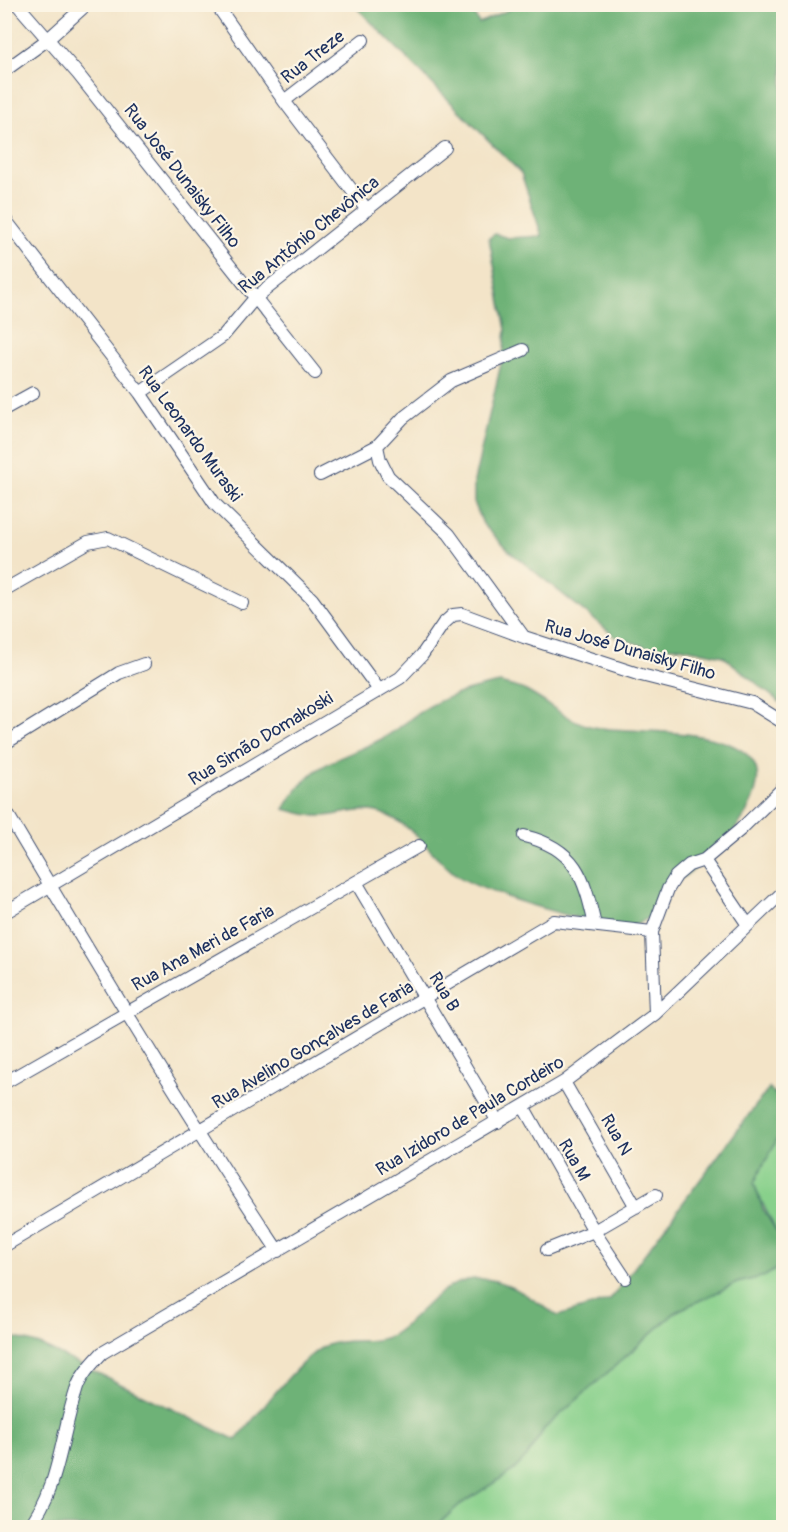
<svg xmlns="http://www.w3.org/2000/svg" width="788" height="1532" font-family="Pangolin,sans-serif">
<rect width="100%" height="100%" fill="#fcf5e5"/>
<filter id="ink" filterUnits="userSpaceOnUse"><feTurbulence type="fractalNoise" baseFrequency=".0167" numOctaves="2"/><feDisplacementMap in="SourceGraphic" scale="12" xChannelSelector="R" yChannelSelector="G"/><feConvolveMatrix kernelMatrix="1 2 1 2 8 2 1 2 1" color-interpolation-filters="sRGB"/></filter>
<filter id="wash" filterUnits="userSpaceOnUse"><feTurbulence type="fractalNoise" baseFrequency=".008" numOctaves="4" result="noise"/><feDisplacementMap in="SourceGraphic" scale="24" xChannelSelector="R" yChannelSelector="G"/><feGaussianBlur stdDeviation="1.35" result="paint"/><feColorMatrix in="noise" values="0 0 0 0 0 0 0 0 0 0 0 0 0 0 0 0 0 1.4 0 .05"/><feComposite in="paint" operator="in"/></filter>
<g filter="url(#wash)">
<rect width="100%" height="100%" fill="#f3e4c8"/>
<!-- green -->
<path fill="#88d08b" stroke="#528074" stroke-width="1.5" d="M783,1128V1252C778,1228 762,1207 754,1183Z
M783,1255V1527L435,1528L459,1505L514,1470L527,1456L544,1429L677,1311L737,1283L765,1276L775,1270Z"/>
<!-- forest -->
<path fill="#6eb277" stroke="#44706a" stroke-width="1.5" d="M354,5H469L479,23L519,5H783V705L723,656L680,647H647L616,637L509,551L483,524L474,502V481L503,355L506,330L489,238L495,234L509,238L542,236L521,173Z
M500,683C509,686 518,687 526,691C549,703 567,721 594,727C629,735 767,721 757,784C753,809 733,834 715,852C703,863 689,872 676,883C665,893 659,908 648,918C644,921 636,925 631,926C603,929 482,893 458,876C434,859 415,826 386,815C364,806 346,814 324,816C310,817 297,812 284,809C314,757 338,763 385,737C399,729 410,718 423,710C447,695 473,688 500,683Z
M769,1088L783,1102V1128L754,1183L763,1209L780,1237L783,1252L775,1270L765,1276L737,1283L677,1311L544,1429L527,1456L514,1470L459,1505L435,1527H5L4,1338H16L40,1345L236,1440C256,1417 303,1354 327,1345C346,1337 371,1345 390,1336C409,1326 422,1307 439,1294C483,1259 520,1291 558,1316L610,1300Z"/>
</g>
<g filter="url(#ink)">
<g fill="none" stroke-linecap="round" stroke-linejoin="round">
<!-- street casing -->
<g stroke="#3b4a6e" stroke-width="14">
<path id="street" d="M17,4L78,74L315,373
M216,4L284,101L367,210
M4,16L7,4
M4,71L47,40L87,4
M284,101L363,40
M4,218L140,393L215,504L312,599L379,690
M140,393L223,336L255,298L445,148
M4,409L33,393
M377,446L380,460L388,476L449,534L524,637L641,675L752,703L784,723
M320,475L377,446L403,418L451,381L523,350
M4,590L88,542L108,538L242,603
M4,744L119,673L144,664
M4,808C93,958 181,1106 278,1251
M524,836C576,848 584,877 595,925
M704,860L748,925
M356,882L498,1122
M4,913L400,678L422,655L443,624L453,615L462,614L524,637
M655,1014L652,932L668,889L676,876L689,865L704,860L740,830L784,787
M564,1082L636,1207
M4,1083L419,846
M523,1106L594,1231L625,1278
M4,1246L554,921L652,932
M547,1250L594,1231L656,1195
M28,1528C60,1487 60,1439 76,1391C80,1376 92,1364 102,1353L564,1082L655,1014L784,891"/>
</g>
<!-- street -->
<use href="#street" stroke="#fff" stroke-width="12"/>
</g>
</g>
<g text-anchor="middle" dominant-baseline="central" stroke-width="4.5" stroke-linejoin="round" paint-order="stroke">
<!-- street labels -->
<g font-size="18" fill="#1b2f5e" stroke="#fcf5e5">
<text transform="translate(313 57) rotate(-38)">Rua Treze</text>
<text transform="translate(182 176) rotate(52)">Rua José Dunaisky Filho</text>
<text transform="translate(309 235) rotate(-39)">Rua Antônio Chevônica</text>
<text transform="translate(190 434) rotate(54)">Rua Leonardo Muraski</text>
<text transform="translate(630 650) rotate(16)">Rua José Dunaisky Filho</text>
<text transform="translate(261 739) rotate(-31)">Rua Simão Domakoski</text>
<text transform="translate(203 948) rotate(-29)">Rua Ana Meri de Faria</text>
<text transform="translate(444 992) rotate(59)">Rua B</text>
<text transform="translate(313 1045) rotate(-31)">Rua Avelino Gonçalves de Faria</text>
<text transform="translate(470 1116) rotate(-31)">Rua Izidoro de Paula Cordeiro</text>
<text transform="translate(616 1135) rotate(60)">Rua N</text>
<text transform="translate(574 1160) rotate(60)">Rua M</text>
</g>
</g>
<!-- margin -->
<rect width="788" height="1532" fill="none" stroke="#fcf5e5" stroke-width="24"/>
</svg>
